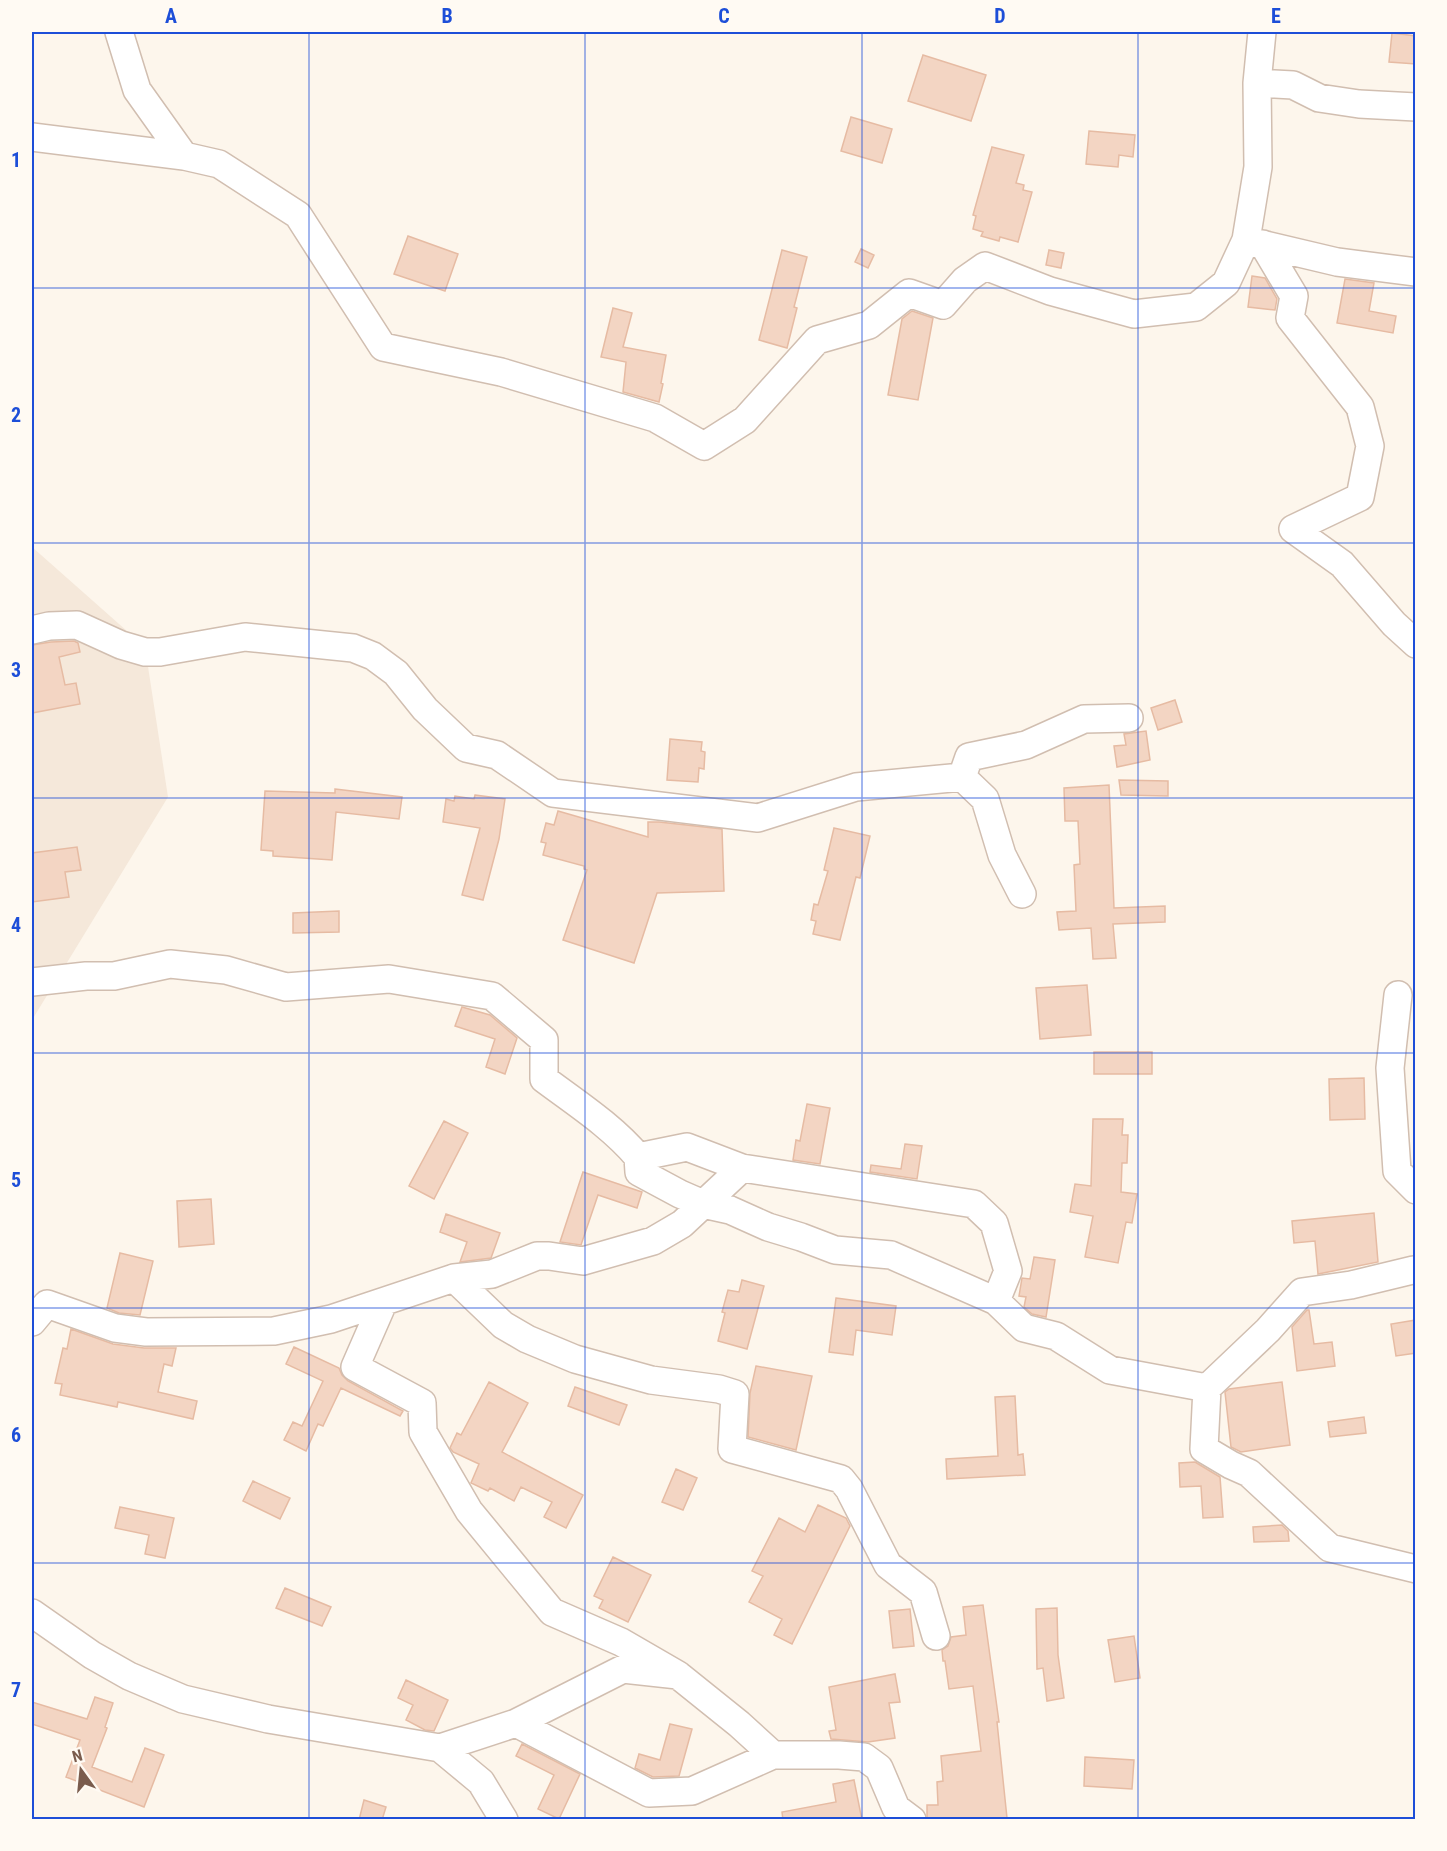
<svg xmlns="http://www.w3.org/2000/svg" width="1447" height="1851" font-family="'Roboto Condensed',sans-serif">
<rect width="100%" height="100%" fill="#fdf6ec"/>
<!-- residential -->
<path fill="#f5e8da" d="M32,547L145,647L168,797L32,1020V1025Z"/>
<!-- building -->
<path fill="#f3d5c3" stroke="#e6bba3" stroke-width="1.5" d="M1392,33L1416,36V64L1389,62Z
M923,55L986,75L971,121L908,101Z
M851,117L892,129L882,163L841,151Z
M1089,131L1135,135L1133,157L1119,155L1118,167L1086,164Z
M992,147L1024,155L1016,183L1024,185L1023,190L1032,192L1018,242L1000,237L999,241L981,236L983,232L973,229L976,216L973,215Z
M408,236L458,254L445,291L394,274Z
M861,249L874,255L868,268L855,262Z
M782,250L807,257L794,307L797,308L787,348L759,340Z
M1049,250L1064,253L1061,268L1046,265Z
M1252,276L1265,278L1277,299L1275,310L1248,307Z
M1345,279L1374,283L1369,311L1396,316L1393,333L1337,323Z
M613,308L632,313L623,347L666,355L661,383L663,384L659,402L623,392L626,362L601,357Z
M912,311L933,318L918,400L888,395L902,319Z
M74,641L78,643L80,652L59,657L65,685L76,683L80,704L32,713V645L51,642Z
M1175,700L1182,722L1158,730L1151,708Z
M1146,731L1150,760L1117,767L1114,746L1126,745L1124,734Z
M670,739L702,742L701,751L705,752L704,769L699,768L698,782L667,780Z
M1119,780L1168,781V796L1121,795Z
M1109,785L1114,908L1165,906V922L1113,924L1116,958L1093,959L1091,928L1059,930L1057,912L1076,911L1074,865L1080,864L1078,821H1065L1064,788Z
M335,789L402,797L399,819L336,812L332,860L273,856V851L261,850L265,791L335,793Z
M475,795L505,799L499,839L483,900L462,895L480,828L443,822L446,799L454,801L455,796L474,799Z
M558,811L648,837V822H659L722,829L724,891L657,893L634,963L563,940L587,870L584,869V866L543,855L546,843L541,842L546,823L554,825Z
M834,828L870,836L860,878L856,877L840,940L813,934L816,921L811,920L814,904L818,905L828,871L824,870Z
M77,847L81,870L65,872L69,897L32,902V853Z
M339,911V932L293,933V913Z
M1087,985L1091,1035L1040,1039L1036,988Z
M462,1007L490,1015L517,1038L505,1074L486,1067L495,1039L455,1026Z
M1094,1052H1152V1074H1094Z
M1364,1078L1365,1119L1330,1120L1329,1079Z
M807,1104L830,1108L820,1164L793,1160L796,1140L800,1141Z
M1093,1119H1123L1122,1135H1128L1127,1163H1122L1121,1192L1137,1194L1132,1223L1126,1222L1118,1263L1085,1257L1093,1216L1070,1212L1075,1184L1091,1186Z
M444,1121L468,1133L434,1199L409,1186Z
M905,1144L922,1146L917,1179L870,1172L871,1165L901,1169Z
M583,1172L642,1192L637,1208L598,1195L581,1245L560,1242Z
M211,1199L214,1244L179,1247L177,1201Z
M1374,1213L1378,1262L1318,1274L1315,1241L1294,1243L1292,1221Z
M446,1214L500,1233L491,1258L460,1262L467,1242L440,1232Z
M120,1253L153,1261L140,1315L119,1313L107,1308Z
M1034,1257L1055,1260L1046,1317L1032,1314L1024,1307L1026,1297L1019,1296L1022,1278L1030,1279Z
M742,1280L764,1286L747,1349L718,1341L725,1313L722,1312L728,1290L739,1292Z
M836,1298L896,1306L892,1335L856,1330L853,1355L829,1352Z
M1307,1310H1309L1314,1344L1332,1342L1335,1366L1297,1371L1292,1327Z
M1416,1320V1353L1396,1356L1391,1324Z
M71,1329L113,1344L144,1348H176L172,1366L164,1364L158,1392L197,1401L193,1419L118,1402L117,1407L60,1395L62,1384L55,1383L63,1348L67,1349Z
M294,1347L339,1368L342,1375L348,1381L403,1411L400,1416L341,1388L323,1426L318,1424L306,1451L284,1440L293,1422L302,1426L323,1381L286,1364Z
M756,1366L812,1376L796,1450L748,1437L750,1393Z
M489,1382L528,1403L502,1452L583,1495L566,1528L544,1517L552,1502L521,1487L514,1501L490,1488L488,1491L471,1483L479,1464L453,1452L450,1448L457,1433L461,1435Z
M1282,1382L1290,1445L1241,1452L1231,1447L1225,1392L1229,1389Z
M575,1387L627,1405L619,1425L568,1406Z
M1015,1396L1018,1455L1023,1454L1025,1475L947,1479L946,1459L998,1456L995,1397Z
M1364,1417L1366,1433L1330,1437L1328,1422Z
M1195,1462L1220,1477L1223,1517L1203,1518L1201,1486L1180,1487L1179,1463Z
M676,1469L697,1478L683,1510L662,1502Z
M253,1481L290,1498L280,1519L243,1501Z
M818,1505L846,1518L850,1526L792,1644L774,1635L782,1619L749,1602L763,1576L752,1571L779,1518L805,1532Z
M120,1507L174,1518L165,1558L145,1554L149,1535L115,1528Z
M1282,1525L1288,1531L1289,1541L1254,1542L1253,1527Z
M613,1557L651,1575L628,1622L599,1608L603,1600L594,1596Z
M285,1588L331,1607L322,1626L276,1608Z
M983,1605L999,1722H997L1007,1818L927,1820V1805H938L937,1782L943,1781L941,1756L981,1751L973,1686L949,1689L945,1661H943L942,1650L948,1646L951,1637L966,1635L963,1607Z
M1057,1608L1058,1655L1064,1698L1047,1701L1043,1668L1037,1669L1036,1609Z
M910,1609L914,1646L893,1648L889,1611Z
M1134,1636L1140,1678L1115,1682L1108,1640Z
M895,1674L900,1702L889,1703L895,1738L868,1742L831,1739L829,1731L836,1730L829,1687Z
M406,1680L448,1700L434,1731L425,1730L406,1720L413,1705L398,1698Z
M95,1697L113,1703L105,1727L107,1728L92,1767L132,1782L145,1748L164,1755L144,1807L66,1777L80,1740L32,1724V1702L87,1719Z
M670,1724L692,1729L679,1776L653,1777L635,1768L639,1754L660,1760Z
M522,1744L580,1774L559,1819L538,1809L554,1775L516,1756Z
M1085,1757L1134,1760L1132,1789L1084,1786Z
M854,1780L862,1820H783L782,1812L836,1802L833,1784Z
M364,1800L386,1807L382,1820H359Z"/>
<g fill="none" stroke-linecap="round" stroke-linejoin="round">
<!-- minor casing -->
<g stroke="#d1beb0" stroke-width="30">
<path id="minor" d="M119,32L137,90L184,156
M1257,83L1293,85L1319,98L1359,104L1416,107
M32,137L184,156L219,164L298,215L383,347L501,372L655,418L704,446L745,420L817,340L869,325L909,293L943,305L965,280L985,266L1050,291L1134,314L1196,307L1226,283L1246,240L1258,167L1257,83L1262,32
M1253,242L1337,262L1416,272
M1263,244L1294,296L1290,318L1360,407L1370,446L1360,497L1293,529L1342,564L1394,624L1416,644
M32,630L49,626L77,625L121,645L145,652H160L245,637L353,648L373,656L396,673L425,709L466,748L497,755L553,793L758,818L856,787L962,777L969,757L1026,745L1084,719L1129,718
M962,777L985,799L1002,855L1022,894
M32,982L86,976H114L170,964L226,970L286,987L389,979L492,996L544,1040V1079C576,1103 612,1126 638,1157L687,1147L742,1168
M1398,995L1390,1068L1397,1171L1416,1190
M638,1157L639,1172L680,1194L703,1204L730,1210L768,1227L801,1237L835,1250L891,1255L996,1301L1024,1328L1056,1336L1110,1370L1207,1388
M1413,1270L1351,1285L1302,1292L1268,1330L1207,1388L1204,1449L1231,1465L1249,1473L1330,1548L1416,1569
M454,1278L503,1325L527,1339L575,1359L651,1380L719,1389L735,1394L732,1449L841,1479L849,1489L888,1565L923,1592L936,1636
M383,1303L355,1367L422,1403L423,1432L469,1511L552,1612L621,1642L678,1675
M32,1322L47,1304L115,1328L146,1332L274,1331L331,1319L454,1278L492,1274L537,1256H549L583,1261L653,1241L682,1224L742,1168L974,1204L994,1223L1008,1271L996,1301
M32,1613L92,1655L129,1676L183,1699L268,1719L440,1748L516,1723L649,1793L692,1791L773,1755H839L864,1757L879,1768L896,1808L912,1820
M516,1723L623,1669L678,1675L739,1724L773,1755
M440,1748L481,1782L504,1820"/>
</g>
<!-- minor -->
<use href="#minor" stroke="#fff" stroke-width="27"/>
</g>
<!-- grid -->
<path fill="none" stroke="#1d4ed8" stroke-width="1.5" stroke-opacity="0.55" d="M309,32V1820M585,32V1820M862,32V1820M1138,32V1820M32,288H1416M32,543H1416M32,798H1416M32,1053H1416M32,1308H1416M32,1563H1416"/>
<!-- border -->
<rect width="1447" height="1851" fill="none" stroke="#fffaf3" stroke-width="66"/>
<!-- north arrow -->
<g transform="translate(81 1770) rotate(345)" stroke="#fffaf3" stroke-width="4.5" paint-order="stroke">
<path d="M0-4.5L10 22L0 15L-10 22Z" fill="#7a5c4d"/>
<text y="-9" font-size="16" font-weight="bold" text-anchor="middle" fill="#7a5c4d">N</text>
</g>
<rect x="33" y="33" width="1381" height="1785" fill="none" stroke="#1d4ed8" stroke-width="2"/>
<g font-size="20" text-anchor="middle" font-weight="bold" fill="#1d4ed8">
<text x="171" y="23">A</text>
<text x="447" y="23">B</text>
<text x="724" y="23">C</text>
<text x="1000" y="23">D</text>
<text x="1276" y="23">E</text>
<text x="16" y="167">1</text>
<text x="16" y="422">2</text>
<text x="16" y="677">3</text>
<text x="16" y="932">4</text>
<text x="16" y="1187">5</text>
<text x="16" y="1442">6</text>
<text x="16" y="1697">7</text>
</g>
</svg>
